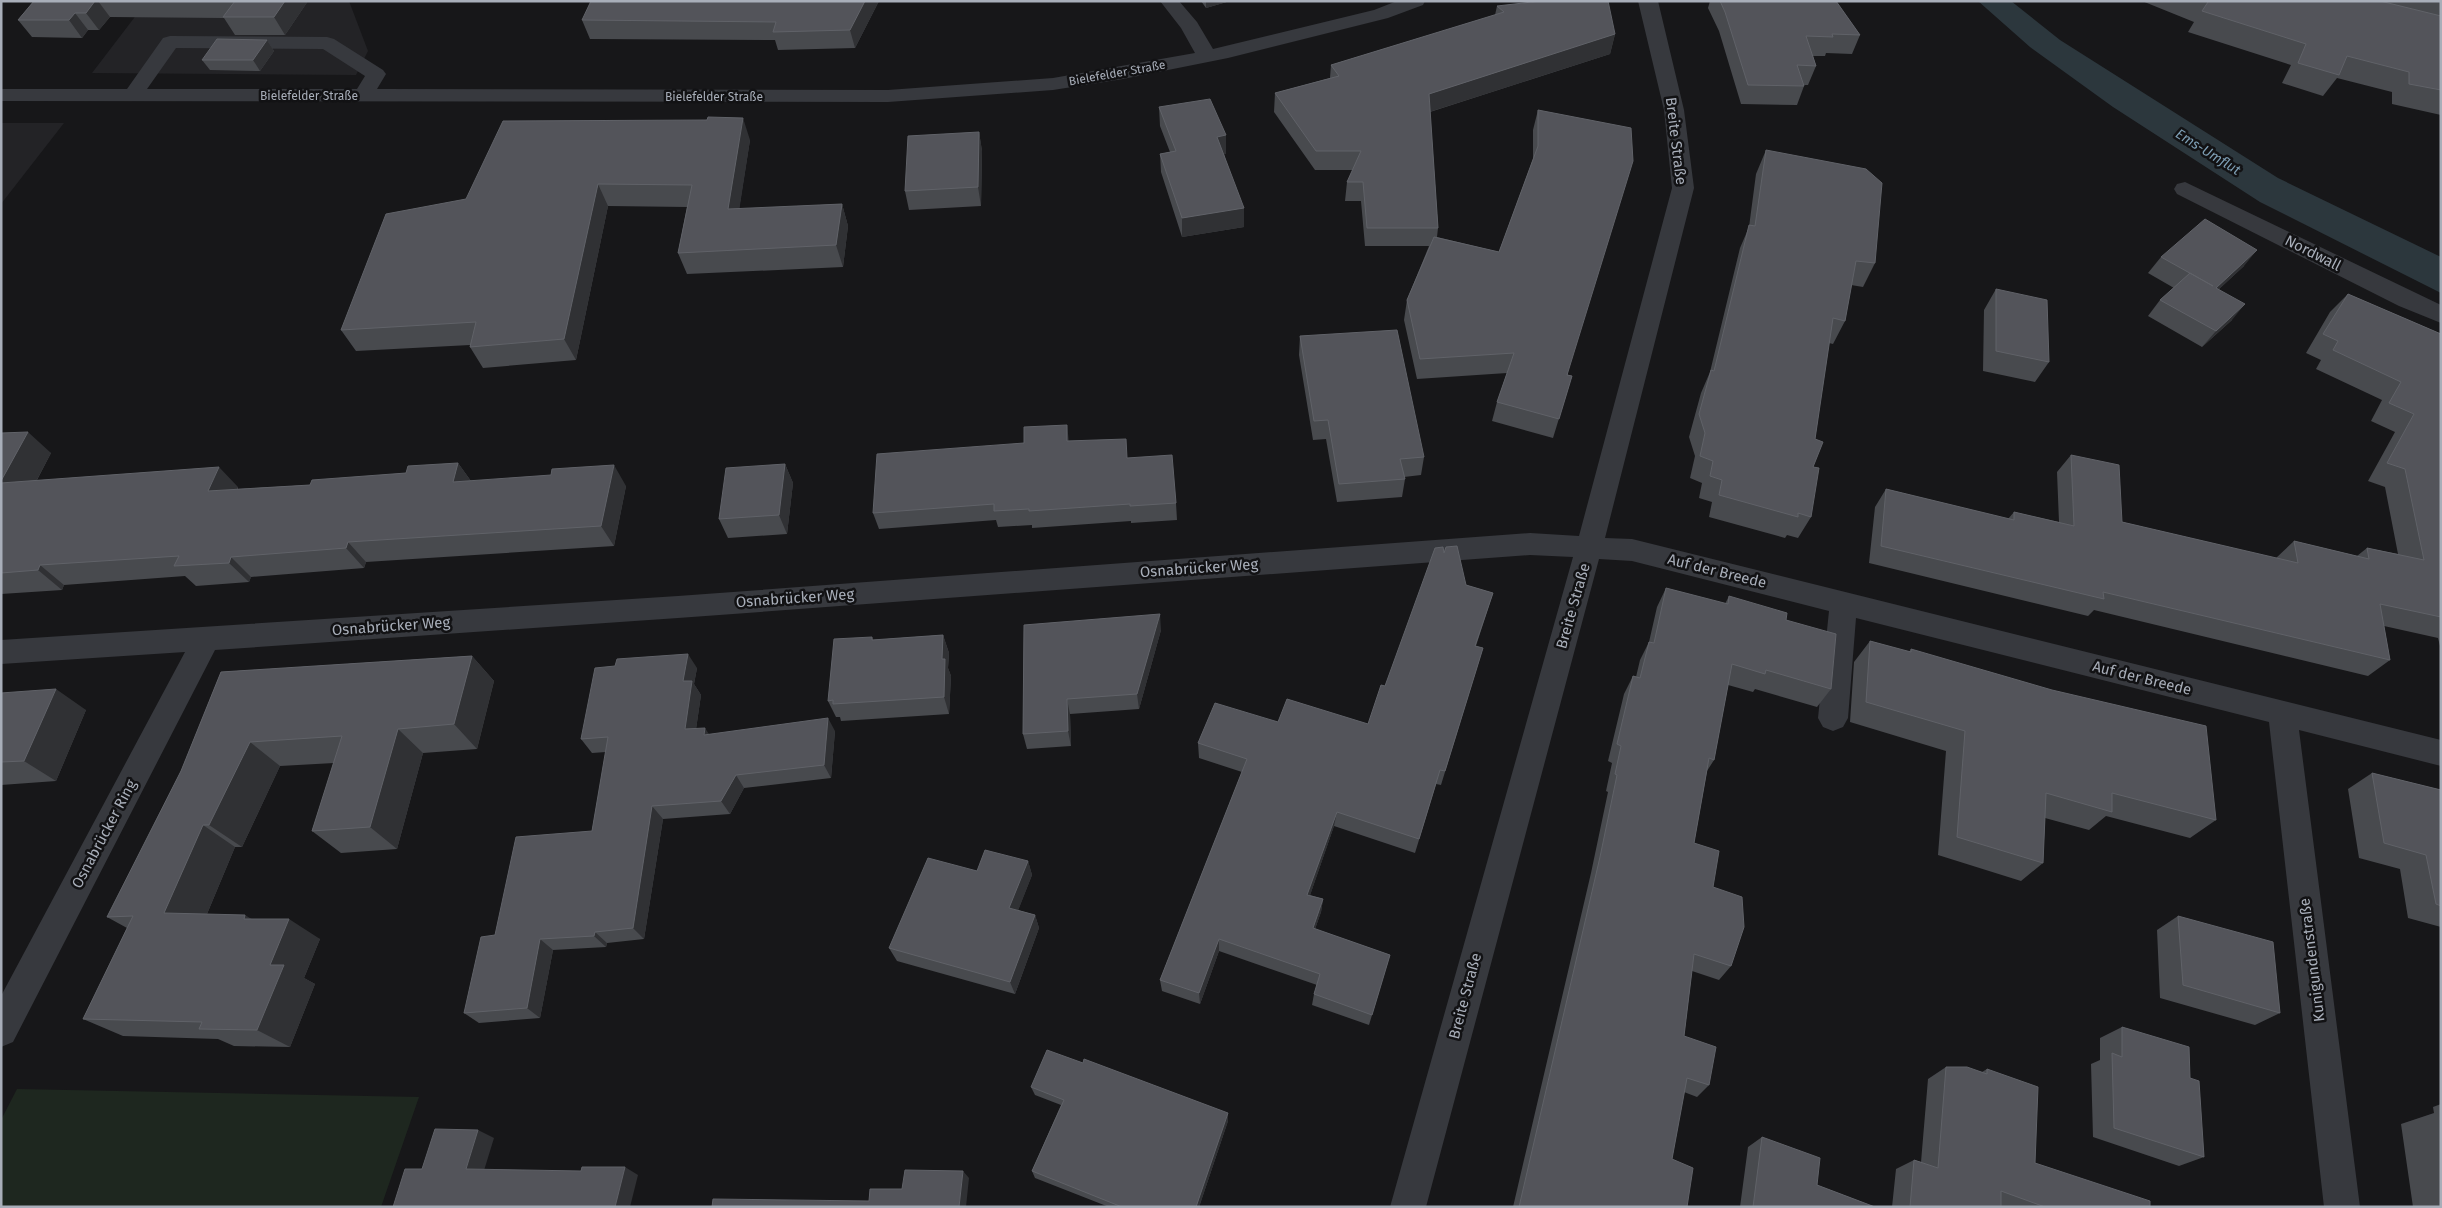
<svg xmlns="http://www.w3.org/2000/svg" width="2442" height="1208" font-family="'Fira Sans',sans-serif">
<rect width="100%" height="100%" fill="#171719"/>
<!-- built -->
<path fill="#232326" d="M147,1H349L368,51L356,75L92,73Z
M1,123H64L1,204Z"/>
<!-- green -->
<path fill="#1e271f" d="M17,1089L419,1097L381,1207H1V1120Z"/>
<!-- water -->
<path fill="#2c373d" d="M1978,1H2011L2060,40L2278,178L2441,257V293L2260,202L2113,107L2030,47Z"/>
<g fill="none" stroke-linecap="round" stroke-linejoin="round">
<!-- minor -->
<path fill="#37393e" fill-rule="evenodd" d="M1160,1H1179L1197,22L1213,49L1374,10L1397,1H1425L1423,5L1388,18L1228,58L1123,79L1053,90L888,102L1,101V89H127L163,38L170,36L327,37L334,39L383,70L386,74L377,89L888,90L1053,78L1195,53L1181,28ZM176,48L323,49L365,76L357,89H147Z
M1638,1H1658L1684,110L1694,188L1605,538L1632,539L2441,740V766L2299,730L2360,1207H2324L2269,722L1856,618L1848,718L1843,727L1833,731L1823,727L1818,718L1829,611L1632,561L1599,559L1426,1207H1390L1573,557L1530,555L678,618L215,650L13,1042L1,1047V996L185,652L1,664V640L678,596L1530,533L1579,536L1672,188L1664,110Z
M2185,182L2441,305V323L2399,306L2177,194L2174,189L2177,184Z"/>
</g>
<!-- wall -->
<path fill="#484a4e" d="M34,1H308L285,35H235L224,18L110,17L99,30H88L82,38L32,37L18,20Z
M879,1L855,48L778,50L775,40L590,39L582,20Z
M1201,1H1230L1206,8Z
M1710,1H1843L1836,2L1860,35L1852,54L1826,53L1825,56H1813L1816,66L1808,85H1804V86L1797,105L1741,104L1719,31L1708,8Z
M2142,1H2441V115L2392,104V92L2337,78L2323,96L2282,83L2291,65L2188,32L2194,22Z
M1497,6L1615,34L1610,54L1430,112L1438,228L1437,237L1499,252L1533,159V130L1538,110L1568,375L1572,376L1553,438L1492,421L1497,402L1507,373L1417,379L1404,320L1407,300L1429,246H1365L1361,201H1345L1347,182L1353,170H1315L1274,112L1275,93L1330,78L1331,65L1495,15Z
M267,40L274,51L260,71L210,70L202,60Z
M1159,107L1226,154H1224L1244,227L1182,237L1161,172L1160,154L1170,152L1160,126Z
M979,132L982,151L981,206L909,210L905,191Z
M750,140L739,209L842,204L848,226L843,267L687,274L678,253L687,207L608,206L576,360L483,368L470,347V345L356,351L341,330L466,199Z
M1766,150L1875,263L1863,287L1851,285L1845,321L1833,344L1829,343L1815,439L1811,517L1798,538L1787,535L1785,538L1709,517L1712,502L1699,498L1702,483L1690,478L1695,456L1689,437L1701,393L1710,372L1740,248L1749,227L1756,174Z
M2161,257L2244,266L2219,289L2232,320L2202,347L2148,316L2160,300L2174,288L2148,273Z
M1996,289L2049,362L2035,382L1983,371L1984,310Z
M2348,294L2441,334V650L2438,638L2384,626L2390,660L2368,676L2094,610L2088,616L1869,563L1875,507L1886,489L2008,519L2014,512L2059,522L2057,472L2071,455L2122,522L2276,558L2294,541L2357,556L2367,548L2398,554L2385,487L2368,481L2395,432L2371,421L2382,400L2316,369L2321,360L2306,353L2330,312Z
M1300,336L1424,457L1421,475L1404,477L1405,479L1402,497L1337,502L1326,439L1313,440L1299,355Z
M1,433L51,453L37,480L238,487V489L310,485L406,473L458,463L471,481L626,486L614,546L366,562L364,568L251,577L249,582L196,586L185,576L64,585L62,590L1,594Z
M1069,441L1127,458L1176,503L1177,520L1131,523V521L1032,528V525L998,527L996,520L879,529L873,513Z
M785,464L793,483L787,534L728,538L719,519Z
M1444,553L1466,585L1493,593L1476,646L1483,648L1441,785L1436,784L1415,853L1334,826L1310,895L1323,899L1321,912L1315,929L1390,955L1369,1025L1312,1005L1314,994L1317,985L1219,951L1200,1004L1162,991L1160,980L1242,772L1199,758L1198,743L1278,722L1368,724Z
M1666,588L1725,604L1729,596L1786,620L1831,689L1817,707L1755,689L1753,692L1728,685L1714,760L1707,771L1694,843L1713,887L1731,966L1719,980L1692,971L1684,1036L1709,1085L1697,1097L1684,1092L1672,1159L1687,1207H1513L1591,873L1608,792L1606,791L1612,763L1608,761L1624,694L1633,676L1636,677L1640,660L1649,642L1657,607Z
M1024,625L1161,630L1139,709L1070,714L1071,746L1027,749L1023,734Z
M943,635L949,653L948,668L951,676L949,714L841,721L840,717H836L828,701L872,637L873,640Z
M1870,641L1909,652L1911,649L2216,820L2190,838L2106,816L2089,830L2045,818L2043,863L2021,881L1938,855L1946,751L1850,722L1854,662Z
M472,656L494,681L477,749L423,753L397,849L341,853L312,831L334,763L280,766L242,847H235L207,914L252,919L320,939L304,978L315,984L290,1047L234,1046L218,1039L123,1036L83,1019L127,928L107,917L181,771L221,672Z
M615,666L697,668L694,684L701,695L696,729L709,734L835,731L831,778L744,788L730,814L663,819L644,939L607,943L606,947L553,950L540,1018L479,1023L464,1013L495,935L592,831L606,752L592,753L581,739Z
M1,693L86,710L56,781L1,785Z
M2372,773L2441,790V927L2408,918L2400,869L2359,858L2348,789Z
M1028,861L1032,875L1018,910L1035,915L1039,928L1015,994L897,961L889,948L977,871Z
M2178,916L2280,1013L2255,1025L2160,998L2157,930Z
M2122,1027L2190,1078L2204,1157L2179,1166L2093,1137L2091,1064L2100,1060V1038Z
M1946,1067L1982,1072L1987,1069L2035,1163L2150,1207H1892L1896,1169L1914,1160L1921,1162L1928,1079Z
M1031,1087L1228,1121L1199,1207H1109L1035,1178L1032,1171L1061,1105L1035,1095Z
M2441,1104V1207H2413L2401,1124L2434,1113L2433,1107Z
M1762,1137L1817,1185L1875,1207H1740L1748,1147Z"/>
<!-- shaded-wall -->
<path fill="#303134" d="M95,1H98L110,17L99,30L86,13Z
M285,1H308L285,35L274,17Z
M865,1H879L855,48L850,30Z
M1206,1H1230L1206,8Z
M75,13L88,30L82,38L69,20Z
M1615,34L1610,54L1426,113L1429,94Z
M267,40L274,51L260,71L253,60Z
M743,118L750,140L736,231L728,209Z
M979,132L982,151L981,206L978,187Z
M1226,135V154L1217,156V137Z
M598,184L608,206L576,360L564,339Z
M842,204L848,226L843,267L836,245Z
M1244,208V227L1182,237V218Z
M2257,250L2244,266L2203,304L2216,288Z
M2245,304L2232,320L2202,347L2216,331Z
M1067,425L1069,442L1067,441Z
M28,432L51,453L24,504L1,484V481Z
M458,463L473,484L453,482Z
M785,464L793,483L787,534L779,515Z
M614,465L626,486L614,546L601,526Z
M219,467L238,487L228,511L208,491Z
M348,542L366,562L364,568L346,548Z
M231,557L251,577L249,582L229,563Z
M40,565L64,585L62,590L38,570Z
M1160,614L1161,630L1139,709L1137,694Z
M943,635L949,653L948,668L951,676L949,714L944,697L942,659Z
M688,654L697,668L694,684L701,695L694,743L685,729L683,681Z
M472,656L494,681L477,749L454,724Z
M56,689L86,710L56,781L24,761Z
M1067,699L1070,714L1071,746L1068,731Z
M828,718L835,731L831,778L824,765Z
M705,728L714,742L704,735Z
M398,729L423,753L397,849L370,827Z
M250,742L280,766L242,847L209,825Z
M736,775L744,788L730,814L721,801Z
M652,806L663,819L644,939L633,928Z
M1337,812L1334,826L1306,907L1307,895Z
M203,825L235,847L199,933L164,913Z
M1028,861L1032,875L1014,921L1009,908Z
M1323,899L1321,912L1311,940L1313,928Z
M245,915L278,935L244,919Z
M1035,915L1039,928L1015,994L1010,982Z
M289,919L320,939L304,978L315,984L290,1047L257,1030L270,965Z
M595,932L607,943L606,947L594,936Z
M540,939L553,950L540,1018L527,1008Z
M1219,939V951L1200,1004L1199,993Z
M1228,1113V1121L1199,1207H1196Z
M478,1130L494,1138L482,1177L466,1169Z
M625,1167L638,1175L630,1207H615Z
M963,1171L969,1178L966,1207H959Z"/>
<!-- building -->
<path fill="#53545a" stroke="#606268" d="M34,1H95L86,13H75L69,20H18Z
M235,1H285L274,17H223Z
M591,1H865L850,30L773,32L776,22L582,20Z
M1541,1H1608L1615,34L1429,94L1438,228H1367L1363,182H1347L1361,151H1316L1275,93L1339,76L1331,65L1504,12L1497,6Z
M1720,1H1836L1860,35L1832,34L1833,37L1806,36L1816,66L1797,65L1804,86L1748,85L1725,12Z
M2206,1H2380L2441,16V90L2409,84V72L2347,56L2339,75L2298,63L2306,44L2202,11L2208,2Z
M217,39L267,40L253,60H202Z
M1210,99L1226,135L1217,137L1244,208L1182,218L1160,154L1176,151L1159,107Z
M1538,110L1631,128L1633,161L1567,375L1572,376L1559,419L1497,402L1514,353L1420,359L1407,300L1434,237L1499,252L1538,146Z
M708,117L743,118L728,209L842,204L836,245L678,253L692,185L598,184L564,339L470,347L476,322L341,330L386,214L466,199L503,121L707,120Z
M979,132L978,187L905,191L908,136Z
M1766,150L1866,169L1882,183L1875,263L1856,261L1845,321L1833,318L1815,439L1823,442L1813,467L1819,468L1811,517L1798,513V517L1719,495L1722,480L1710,476L1713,461L1700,456L1705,433L1699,414L1711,370L1714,371L1749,225L1755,226Z
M2205,219L2257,250L2216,288L2245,304L2216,331L2160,300L2190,273L2213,286L2161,257Z
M1996,289L2047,300L2049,362L1996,351Z
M2348,294L2441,334V617L2380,604L2390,660L2103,592L2104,599L1881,546L1886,489L2014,520V512L2074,526L2071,455L2119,465L2122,522L2298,563L2294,541L2369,559L2367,548L2424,560L2405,469L2387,463L2414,414L2389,403L2401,382L2333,350L2338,341L2323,334Z
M1397,330L1424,457L1400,459L1405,479L1339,484L1328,420L1314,421L1300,336Z
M1067,425V441L1126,439L1127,458L1172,455L1176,503L1130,506V504L1029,511V509L994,511V504L873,513L877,454L1024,443V427Z
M28,432L1,481V433Z
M458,463L453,482L551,475L552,469L614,465L601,526L348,542L346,548L231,557L229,563L174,566L179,556L40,565L38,570L1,573V483L219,467L208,491L310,485L312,480L406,473L408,466Z
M785,464L779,515L719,519L726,468Z
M1457,546L1466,585L1493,593L1475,646L1483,648L1445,771L1440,770L1419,839L1337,812L1307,895L1323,899L1313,928L1390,955L1372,1015L1314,994L1320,974L1219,939L1199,993L1160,980L1247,759L1198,743L1215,703L1278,722L1287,699L1368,724L1381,685L1385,686L1435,548L1443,547L1444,553L1446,547Z
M1666,588L1728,604L1729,596L1787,613L1786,620L1836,634L1831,689L1766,670L1765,674L1732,664L1714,760L1709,758L1694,843L1719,851L1713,887L1742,897L1744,927L1731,966L1694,954L1684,1036L1716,1047L1709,1085L1687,1078L1672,1159L1693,1168L1687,1207H1519L1600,857L1617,775L1615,774L1621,746L1617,744L1633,676L1640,678L1649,642L1654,643Z
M1160,614L1137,694L1067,699L1068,731L1023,734L1024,625Z
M943,635L942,659H945L944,697L833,704V700L828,701L834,639L872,637V640Z
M1870,641L1911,652V649L2052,690L2206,726L2216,820L2112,793V812L2046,793L2043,863L1957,837L1965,731L1866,702Z
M688,654L683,681H692L685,729L705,728L704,735L828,718L824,765L736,775L721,801L652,806L633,928L595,932L594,936L540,939L527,1008L464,1013L481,937L495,935L516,837L592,831L608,737L581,739L595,668L615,666L617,659Z
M472,656L454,724L398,729L370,827L312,831L342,736L250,742L209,825H203L164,913L245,915L244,919H289L270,965H284L257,1030L199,1029L202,1022L83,1019L133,916L107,917L181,771L221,672Z
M56,689L24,761L1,762V693Z
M2372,773L2441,790V906L2436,904L2426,855L2384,843Z
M985,850L1028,861L1009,908L1035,915L1010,982L889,948L928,858L977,871Z
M2178,916L2273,942L2280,1013L2183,985Z
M2122,1027L2189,1047L2190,1078L2199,1081L2204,1157L2114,1128L2112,1053L2122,1057Z
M1047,1050L1083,1063L1084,1059L1228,1113L1196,1207H1122L1032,1171L1064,1100L1031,1087Z
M1946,1067H1967L1987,1074V1069L2038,1087L2035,1163L2150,1201V1207H2045L2001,1191V1207H1910L1914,1160L1938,1168Z
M435,1129L478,1130L466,1169L581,1171L582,1167H625L615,1207H393L405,1169H422Z
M1762,1137L1820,1158L1817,1185L1875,1207H1753Z
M905,1170L963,1171L959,1207H712L713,1199L869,1201L870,1189H902Z"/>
<g text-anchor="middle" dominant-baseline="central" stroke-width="5" stroke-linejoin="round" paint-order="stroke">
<!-- far-street labels -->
<g font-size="12" fill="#a8aeb9" stroke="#121214">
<text transform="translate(1117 73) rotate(-10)">Bielefelder Straße</text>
<text x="309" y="96">Bielefelder Straße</text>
<text x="714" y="97">Bielefelder Straße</text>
</g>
<!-- far-water labels -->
<g font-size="14" font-style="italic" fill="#7e9fb5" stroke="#121214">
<text transform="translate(2208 152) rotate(32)">Ems-Umflut</text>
</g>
<!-- street labels -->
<g font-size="15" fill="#a8aeb9" stroke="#121214">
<text transform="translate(1676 141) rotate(83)">Breite Straße</text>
<text transform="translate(2313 253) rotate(27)">Nordwall</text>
<text transform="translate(1199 568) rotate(-4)">Osnabrücker Weg</text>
<text transform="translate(1717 571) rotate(14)">Auf der Breede</text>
<text transform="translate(795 598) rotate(-4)">Osnabrücker Weg</text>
<text transform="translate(1573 606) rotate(-74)">Breite Straße</text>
<text transform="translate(391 626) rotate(-4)">Osnabrücker Weg</text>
<text transform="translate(2142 678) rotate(14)">Auf der Breede</text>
<text transform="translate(104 834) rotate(-62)">Osnabrücker Ring</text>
<text transform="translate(2312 960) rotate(-97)">Kunigundenstraße</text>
<text transform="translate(1465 996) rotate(-75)">Breite Straße</text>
</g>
</g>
<!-- border -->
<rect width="2442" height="1208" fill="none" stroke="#a8aeb9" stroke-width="5"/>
</svg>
